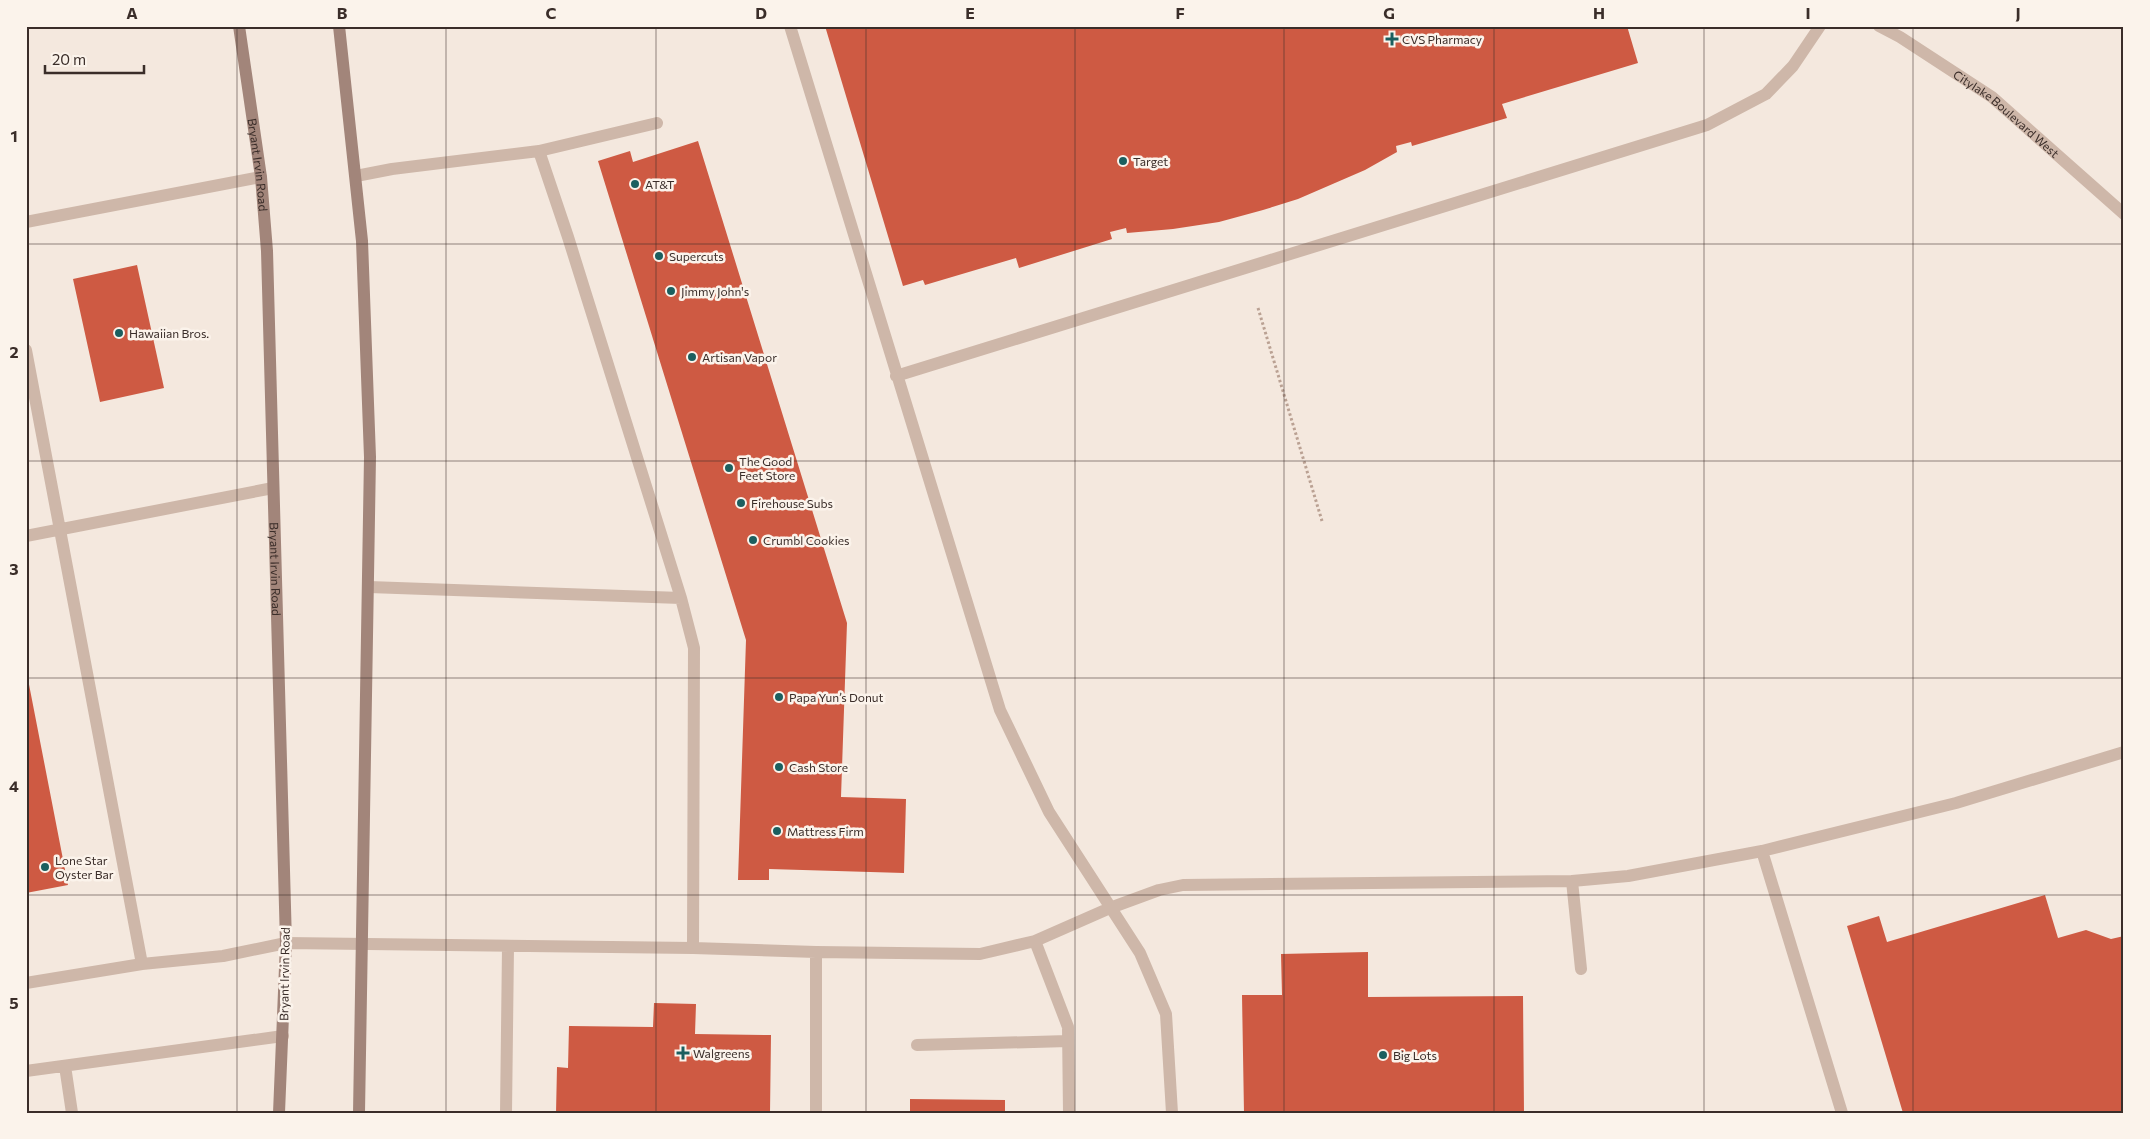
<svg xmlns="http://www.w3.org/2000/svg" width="2150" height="1139" font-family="Commissioner,sans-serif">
<rect width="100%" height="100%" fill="#f4e8de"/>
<!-- building -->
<path fill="#ce5a43" d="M825,26H1627L1638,63L1502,104L1507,118L1412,146L1411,142L1396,146L1397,152L1365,170L1298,199L1263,210L1219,222L1173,229L1127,233L1126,228L1110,232L1112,239L1019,268L1016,258L925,285L923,280L903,286Z
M698,141L847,623L841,797L906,799L904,873L769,869V880H738L746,640L598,161L630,151L633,162Z
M137,265L164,388L100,402L73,279Z
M26,669L68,885L26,893Z
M2045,895L2058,938L2086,930L2111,939L2124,936V1113H1903L1847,926L1879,916L1887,942Z
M1368,952V997L1523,996L1524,1113H1244L1242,995H1282L1281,954Z
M654,1003L696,1004L695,1034L771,1035L770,1113H556L557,1067L568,1068L569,1026L653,1027Z
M910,1099L1005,1100V1113H910Z"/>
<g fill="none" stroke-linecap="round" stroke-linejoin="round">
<!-- path -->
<path stroke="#baa193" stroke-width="3" stroke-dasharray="2.5 2.5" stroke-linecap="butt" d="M1258,308L1322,521"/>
<!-- service -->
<path stroke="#ceb7a9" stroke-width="12" d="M790,26L1000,710L1049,812L1140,953L1166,1014L1172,1113
M539,151L657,123
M356,176L392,169L539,151L568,237L681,598L369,587
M26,222L261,177
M26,350L142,964
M896,376L1707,125L1766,94L1793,66L1820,26
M26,536L273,488
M681,598L694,648L693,948
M1762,851L1842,1113
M1572,881L1581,969
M1035,941L1068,1027L1069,1113
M26,983L142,964L223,956L286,943L693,948L816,952L980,954L1035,941L1110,908L1159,890L1183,885L1572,881L1628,876L1762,851L1956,803L2124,752
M917,1045L1068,1041
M65,1066L72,1113
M26,1071L283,1036
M506,1113L508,947
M816,1113V952"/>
<!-- minor -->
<path stroke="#ceb7a9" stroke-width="12" id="s1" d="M1879,26L1900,37L1992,97L2124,214"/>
<!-- secondary -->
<g stroke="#a2857a" stroke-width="12">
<path id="s2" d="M239,26L261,177L267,251L286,943L279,1113"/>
<path d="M339,26L362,241L370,457L359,1113"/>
</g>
</g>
<!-- grid -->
<path fill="none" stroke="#3a2d29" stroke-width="1" stroke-opacity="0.55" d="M237,26V1113M446,26V1113M656,26V1113M866,26V1113M1075,26V1113M1284,26V1113M1494,26V1113M1704,26V1113M1913,26V1113M26,244H2124M26,461H2124M26,678H2124M26,895H2124"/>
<!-- markers -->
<g fill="#1b5f5f" stroke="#fbf3eb" stroke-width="2">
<path d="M1389.5 31.5h5v5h5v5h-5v5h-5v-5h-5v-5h5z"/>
<circle cx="1123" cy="161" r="5"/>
<circle cx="635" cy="184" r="5"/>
<circle cx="659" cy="256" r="5"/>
<circle cx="671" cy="291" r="5"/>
<circle cx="119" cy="333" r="5"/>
<circle cx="692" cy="357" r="5"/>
<circle cx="729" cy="468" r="5"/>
<circle cx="741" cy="503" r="5"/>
<circle cx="753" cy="540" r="5"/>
<circle cx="779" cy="697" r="5"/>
<circle cx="779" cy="767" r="5"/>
<circle cx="777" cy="831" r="5"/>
<circle cx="45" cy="867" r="5"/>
<path d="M680.5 1045.5h5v5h5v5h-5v5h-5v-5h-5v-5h5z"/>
<circle cx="1383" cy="1055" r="5"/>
</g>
<g text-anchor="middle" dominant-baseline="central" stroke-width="5" stroke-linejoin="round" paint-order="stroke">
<!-- poi labels -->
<g font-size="12" fill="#3a2d29" stroke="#fbf3eb" text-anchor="start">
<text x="1402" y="39">CVS Pharmacy</text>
<text x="1133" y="161">Target</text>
<text x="645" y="184">AT&amp;T</text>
<text x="669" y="256">Supercuts</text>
<text x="681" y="291">Jimmy John's</text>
<text x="129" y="333">Hawaiian Bros.</text>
<text x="702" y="357">Artisan Vapor</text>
<text x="739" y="461">The Good<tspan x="739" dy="14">Feet Store</tspan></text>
<text x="751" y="503">Firehouse Subs</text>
<text x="763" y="540">Crumbl Cookies</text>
<text x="789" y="697">Papa Yun’s Donut</text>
<text x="789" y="767">Cash Store</text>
<text x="787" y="831">Mattress Firm</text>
<text x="55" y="860">Lone Star<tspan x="55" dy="14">Oyster Bar</tspan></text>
<text x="693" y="1053">Walgreens</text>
<text x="1393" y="1055">Big Lots</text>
</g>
<!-- street labels -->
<g font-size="12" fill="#3a2d29" stroke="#fbf3eb">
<text stroke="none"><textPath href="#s1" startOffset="155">Citylake Boulevard West</textPath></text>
<text stroke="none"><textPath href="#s2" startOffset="140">Bryant Irvin Road</textPath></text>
<text stroke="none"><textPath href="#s2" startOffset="545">Bryant Irvin Road</textPath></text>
<text transform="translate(284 974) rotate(-89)">Bryant Irvin Road</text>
</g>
</g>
<!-- border -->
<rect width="2150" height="1139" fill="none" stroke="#fbf3eb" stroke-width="55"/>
<!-- scale -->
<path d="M45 65v8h99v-8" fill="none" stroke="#3a2d29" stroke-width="2.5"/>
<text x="52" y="65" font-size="15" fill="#3a2d29" stroke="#fbf3eb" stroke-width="4" paint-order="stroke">20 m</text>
<rect x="28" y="28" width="2094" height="1084" fill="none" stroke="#3a2d29" stroke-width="2"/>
<g font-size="16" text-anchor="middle" font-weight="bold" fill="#3a2d29">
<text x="132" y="19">A</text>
<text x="342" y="19">B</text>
<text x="551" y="19">C</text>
<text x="761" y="19">D</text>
<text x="970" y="19">E</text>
<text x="1180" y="19">F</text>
<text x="1389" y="19">G</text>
<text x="1599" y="19">H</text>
<text x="1808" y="19">I</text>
<text x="2018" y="19">J</text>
<text x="14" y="142">1</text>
<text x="14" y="358">2</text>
<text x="14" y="575">3</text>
<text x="14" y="792">4</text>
<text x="14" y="1009">5</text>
</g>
</svg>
